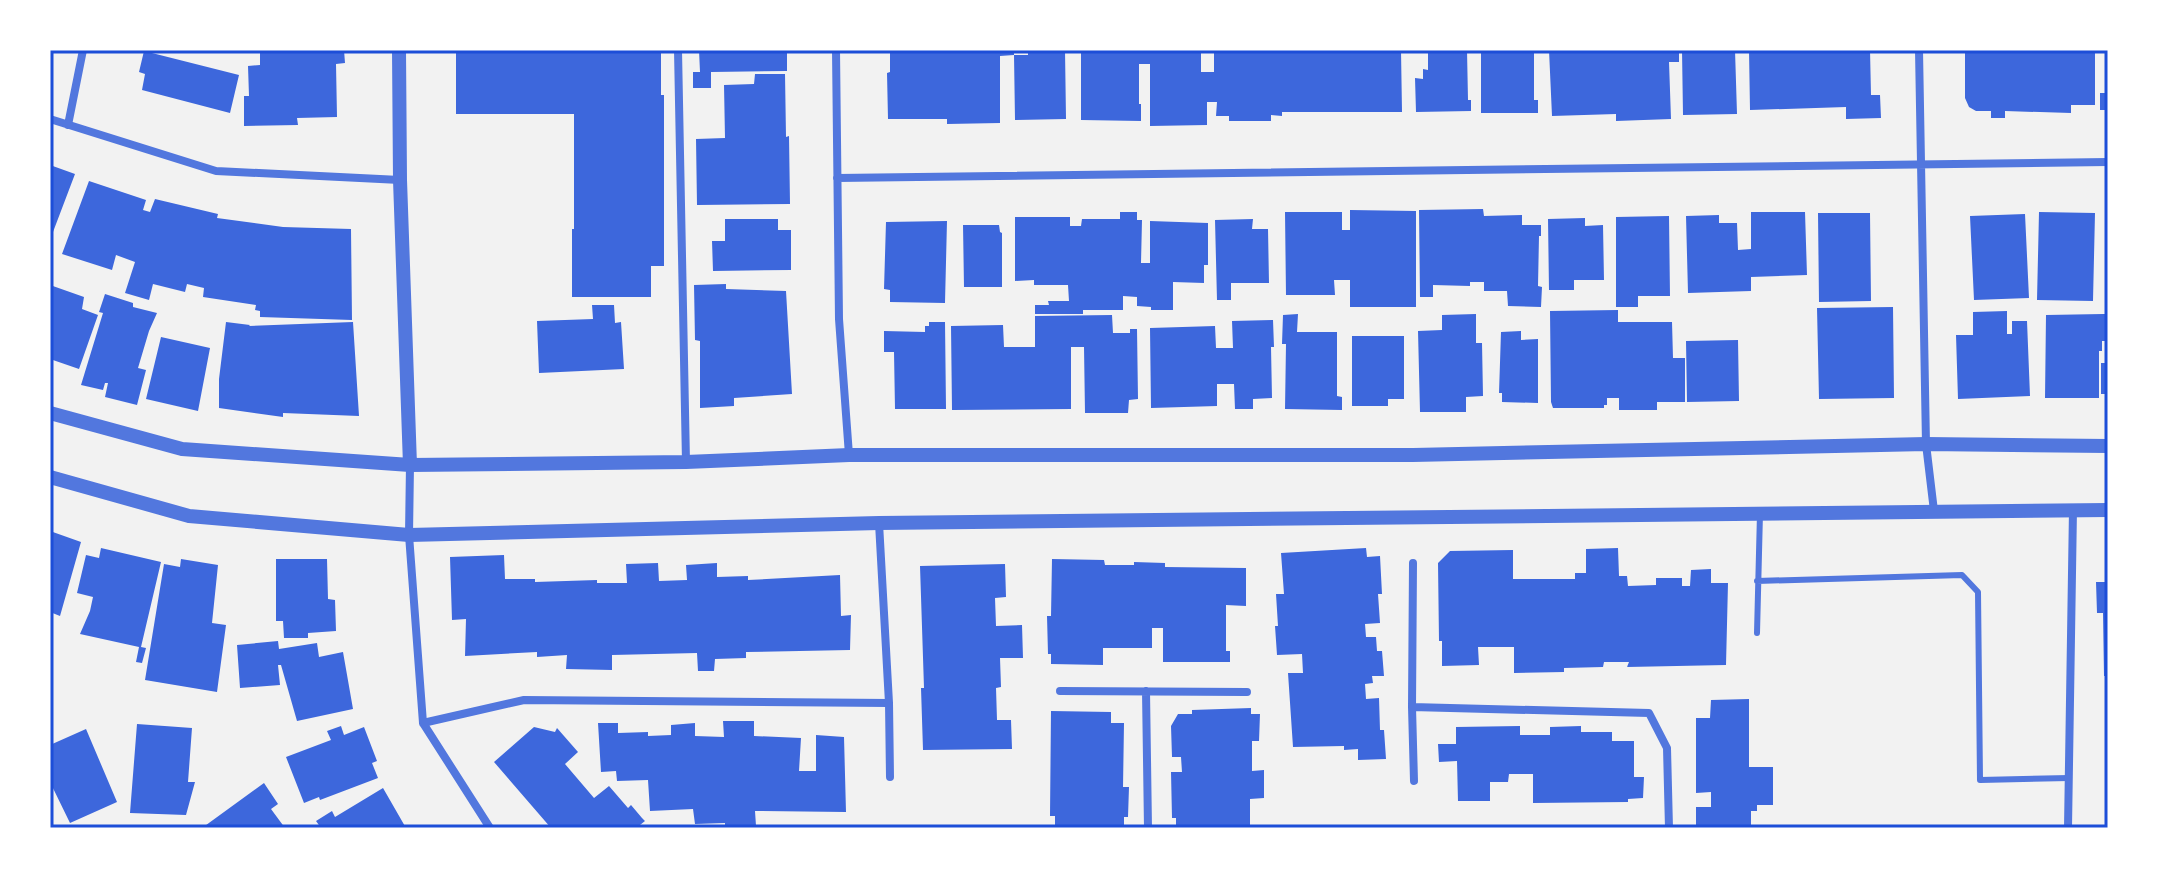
<svg xmlns="http://www.w3.org/2000/svg" width="2158" height="878" font-family="'DejaVu Sans',sans-serif">
<rect width="100%" height="100%" fill="#f2f2f2"/>
<!-- building -->
<path fill="#3d67dc" d="M260,50H344L345,63L336,64L337,117L297,118L298,125L244,126V96H249L248,66L260,65Z
M456,50H661V95H664V266H651V297H572V229H574V114H456Z
M699,50H787V71L711,72V88H693V72H700Z
M890,50H1014V55H1028V50H1065L1066,119L1015,120L1014,55L1000,56V123L947,124V119H888L887,73L890,72Z
M1081,50H1201V72H1214V50H1312V52L1401,50L1402,112H1282V116L1271,115V121H1229V116H1216L1217,102H1207V125L1150,126V64H1139V104H1141V121L1081,120Z
M1428,50H1467L1468,100H1471V111L1416,112L1415,78L1423,79V69L1428,70Z
M1496,50H1534V100H1538V113H1481V52H1496Z
M1549,50H1679V62H1669L1671,119L1616,121V114L1552,116Z
M1682,50H1735L1737,114L1683,115Z
M1749,50H1870L1871,95H1880L1881,118L1846,119V107L1750,110Z
M1965,50H2095V105H2071V113L2005,111V118H1991V111H1976L1969,107L1965,98Z
M144,51L239,75L230,113L142,90L145,74L139,72Z
M755,74H785L786,137L789,136L790,204L697,205L696,139L725,138L724,85L754,84Z
M2100,93H2108V110H2100Z
M50,165L75,174L53,232L50,231Z
M89,181L146,200L143,210L150,212L155,199L218,214L217,218L283,227L351,229L352,320L260,317V311L255,310L256,305L203,297L204,288L187,284L185,292L153,284L149,300L125,293L135,262L116,255L112,270L62,254Z
M1483,209L1484,216L1522,215V225H1541V236H1539L1538,286L1542,287L1541,307L1508,306L1507,291H1484V282H1470V286L1433,285V297H1420L1419,210Z
M1350,210L1416,211V307H1350V280H1334L1335,295H1286L1285,212H1342V230H1350Z
M1120,212H1137V220H1142L1141,263H1150V221L1208,223V265H1204V283L1173,282V310H1151V307L1137,306V297L1123,296V310H1083V314H1035V305H1049L1048,301H1069L1068,285H1034V280L1015,281V217H1070V226H1081L1082,219H1120Z
M1751,212H1805L1807,275L1751,277V291L1688,293L1686,216L1719,215V223H1737L1738,250L1751,249Z
M2039,212L2095,213L2093,301L2037,300Z
M1818,213H1870L1871,301L1819,302Z
M2025,214L2029,298L1974,300L1970,216Z
M1669,216L1670,296H1638V307H1616V217Z
M1585,218V226L1603,225L1604,280H1574V290H1549L1548,219Z
M725,219H778V230H791V270L713,271L712,241H725Z
M1253,219L1252,229H1268L1269,283H1231V300H1217L1215,220Z
M947,221L945,303L890,302V290L884,289L886,222Z
M963,225H999L1000,232L1002,233V287H964Z
M726,284V289L786,291L792,394L734,398V406L700,408V341L695,340L694,285Z
M50,285L84,297L82,309L98,315L79,369L50,359Z
M105,294L133,303V307L157,313L149,331L138,368L146,370L137,405L105,397L108,383H105L103,390L81,385L103,313L99,312Z
M592,305H614L615,323L621,322L624,369L539,373L537,321L593,319Z
M1893,307L1894,398L1819,399L1817,308Z
M1618,310V322H1672L1673,358H1685V402H1657V410H1619V398H1607V405H1604V408H1553L1551,402L1550,311Z
M2007,311V334H2012V321H2027L2030,396L1958,399L1956,335H1973V312Z
M1298,314L1297,332H1337V396L1342,397V410L1285,409L1286,344H1282L1283,315Z
M1476,314V343H1482L1483,396L1466,397V412H1420L1418,331L1442,330V315Z
M2103,314H2108V341H2102V351H2099V398H2045L2046,315Z
M1112,315L1113,333H1130V329H1137L1138,399L1129,400L1128,413H1085L1084,347H1071V409L952,410L951,326L1003,325L1004,347H1035V316Z
M1273,320L1274,347H1271L1272,398L1253,399V409H1235L1234,384H1217V406L1151,408L1150,328L1215,326L1216,348H1233L1232,321Z
M226,322L250,325L249,326L353,322L359,416L283,413V417L219,408V379Z
M929,322H945L946,409H895L894,352H884V331L925,332V326H929Z
M1521,331V340L1538,339V403L1502,402V393H1499L1501,332Z
M1352,336H1404V399H1388V406H1352Z
M161,337L210,348L198,411L146,399Z
M1738,340L1739,401L1687,402L1686,341Z
M2101,363H2108V394H2101Z
M50,531L81,542L60,616L50,612Z
M101,548L161,562L141,647L146,648L142,663L136,662L139,647L80,634L90,611L93,597L77,593L86,555L99,558Z
M1366,548L1367,557L1380,556L1382,594H1378L1380,623L1365,624L1366,637H1376L1377,651H1382L1384,676H1372L1373,683L1365,684L1366,699L1379,698L1380,730H1384L1386,759L1358,760V749L1344,750V746L1293,747L1288,673H1303L1302,654L1277,655L1275,626H1278L1276,594H1284L1281,553Z
M1618,548L1619,576H1627L1628,586L1656,585V578H1682V586H1690L1691,570L1711,569V583H1728L1726,665L1627,667L1629,662H1604L1603,667L1564,668V672L1514,673V647H1478L1479,665L1442,666V641H1439L1438,563L1450,551L1513,550V579H1575V573H1586V549Z
M504,555L505,579H535V582L597,580V583H627L626,564L658,563L659,581L687,580L686,565L717,563V577L748,576V580L840,575L841,616L851,615L850,650L746,652V658L715,659L714,671H698L697,653L612,655V670L566,669L567,655L537,657V652L465,656L466,619L452,620L450,557Z
M181,559L218,565L212,623L226,625L217,692L145,680L164,564L180,567Z
M276,559H327L328,599L335,600L336,631L308,633V638H284L283,621H276Z
M1052,559L1104,560L1105,565H1134V562L1165,563V567L1246,568V606L1226,605V651H1230V662H1163V628H1152V648H1103V665L1051,664V654H1048L1047,616H1051Z
M1005,564L1006,597L995,598L996,626L1022,625L1023,658H1000L1001,687L996,688L997,720H1011L1012,749L923,750L921,688H924L920,566Z
M2096,582H2108V676H2104L2103,613H2097Z
M278,641L279,649L317,643L319,657L343,652L353,709L297,721L281,665H278L280,685L240,688L237,645Z
M1749,699V767H1773V805H1757V811H1751V828H1696V807H1711V792L1696,793V718H1710L1711,700Z
M1251,708V714H1260L1259,741H1252V771L1264,770V798L1250,799V828H1176V818H1172L1171,772H1182L1181,757H1172L1171,726L1178,714H1192V710Z
M1051,711L1111,712V723H1124L1123,787H1129L1128,817H1124V828H1055V816H1050Z
M723,721H754V736L801,738L799,771H816V735L844,737L846,812L755,811L756,826L725,827V823L695,824L693,809L650,811L648,780L617,781L616,771L601,772L598,723H618V733L648,732V736L671,735V725L695,723V736L724,737Z
M137,724L192,728L188,782H195L186,815L130,813Z
M341,726L344,735L364,727L377,761L372,763L378,778L320,800L319,797L304,803L286,757L331,740L327,731Z
M1520,726V735H1550V727L1581,726V732H1612V741H1634V777H1644L1643,798L1628,799V802L1533,803V774H1509L1508,782H1490V801H1458L1457,761L1439,762L1438,744H1456V727Z
M534,727L555,732L557,728L578,752L565,764L594,798L609,786L628,808L631,805L642,818L645,821L640,825L643,828H551L494,762Z
M86,729L117,802L70,823L50,782V745Z
M264,783L278,804L271,809L285,828H202Z
M383,788L406,828H321L316,821L332,811L335,817Z"/>
<g fill="none" stroke-linecap="round" stroke-linejoin="round">
<!-- service -->
<path stroke="#5277de" stroke-width="6" d="M1757,581L1962,575L1978,592L1980,780L2069,778
M1757,633L1760,513"/>
<!-- minor -->
<path stroke="#5277de" stroke-width="8" d="M678,50L686,462
M836,50L839,319L849,455
M1919,50L1926,444L1934,511
M50,119L216,171L400,180
M68,125L83,50
M837,178L2108,162
M410,465L409,535L423,723L490,828
M879,523L889,703L890,777
M1413,563L1412,707L1414,781
M1060,691L1247,692
M1146,691L1148,828
M1412,707L1649,713L1667,748L1669,828
M423,723L524,700L889,703
M2068,828L2073,509"/>
<!-- tertiary -->
<path stroke="#5277de" stroke-width="14" d="M399,50L400,180L410,465
M50,413L182,449L410,465L686,462L849,455H1413L1926,444L2108,446
M50,477L189,516L409,535L879,523L2108,510"/>
</g>
<!-- border -->
<rect width="2158" height="878" fill="none" stroke="#ffffff" stroke-width="104"/>
<rect x="52" y="52" width="2054" height="774" fill="none" stroke="#1d4ed8" stroke-width="3"/>
</svg>
